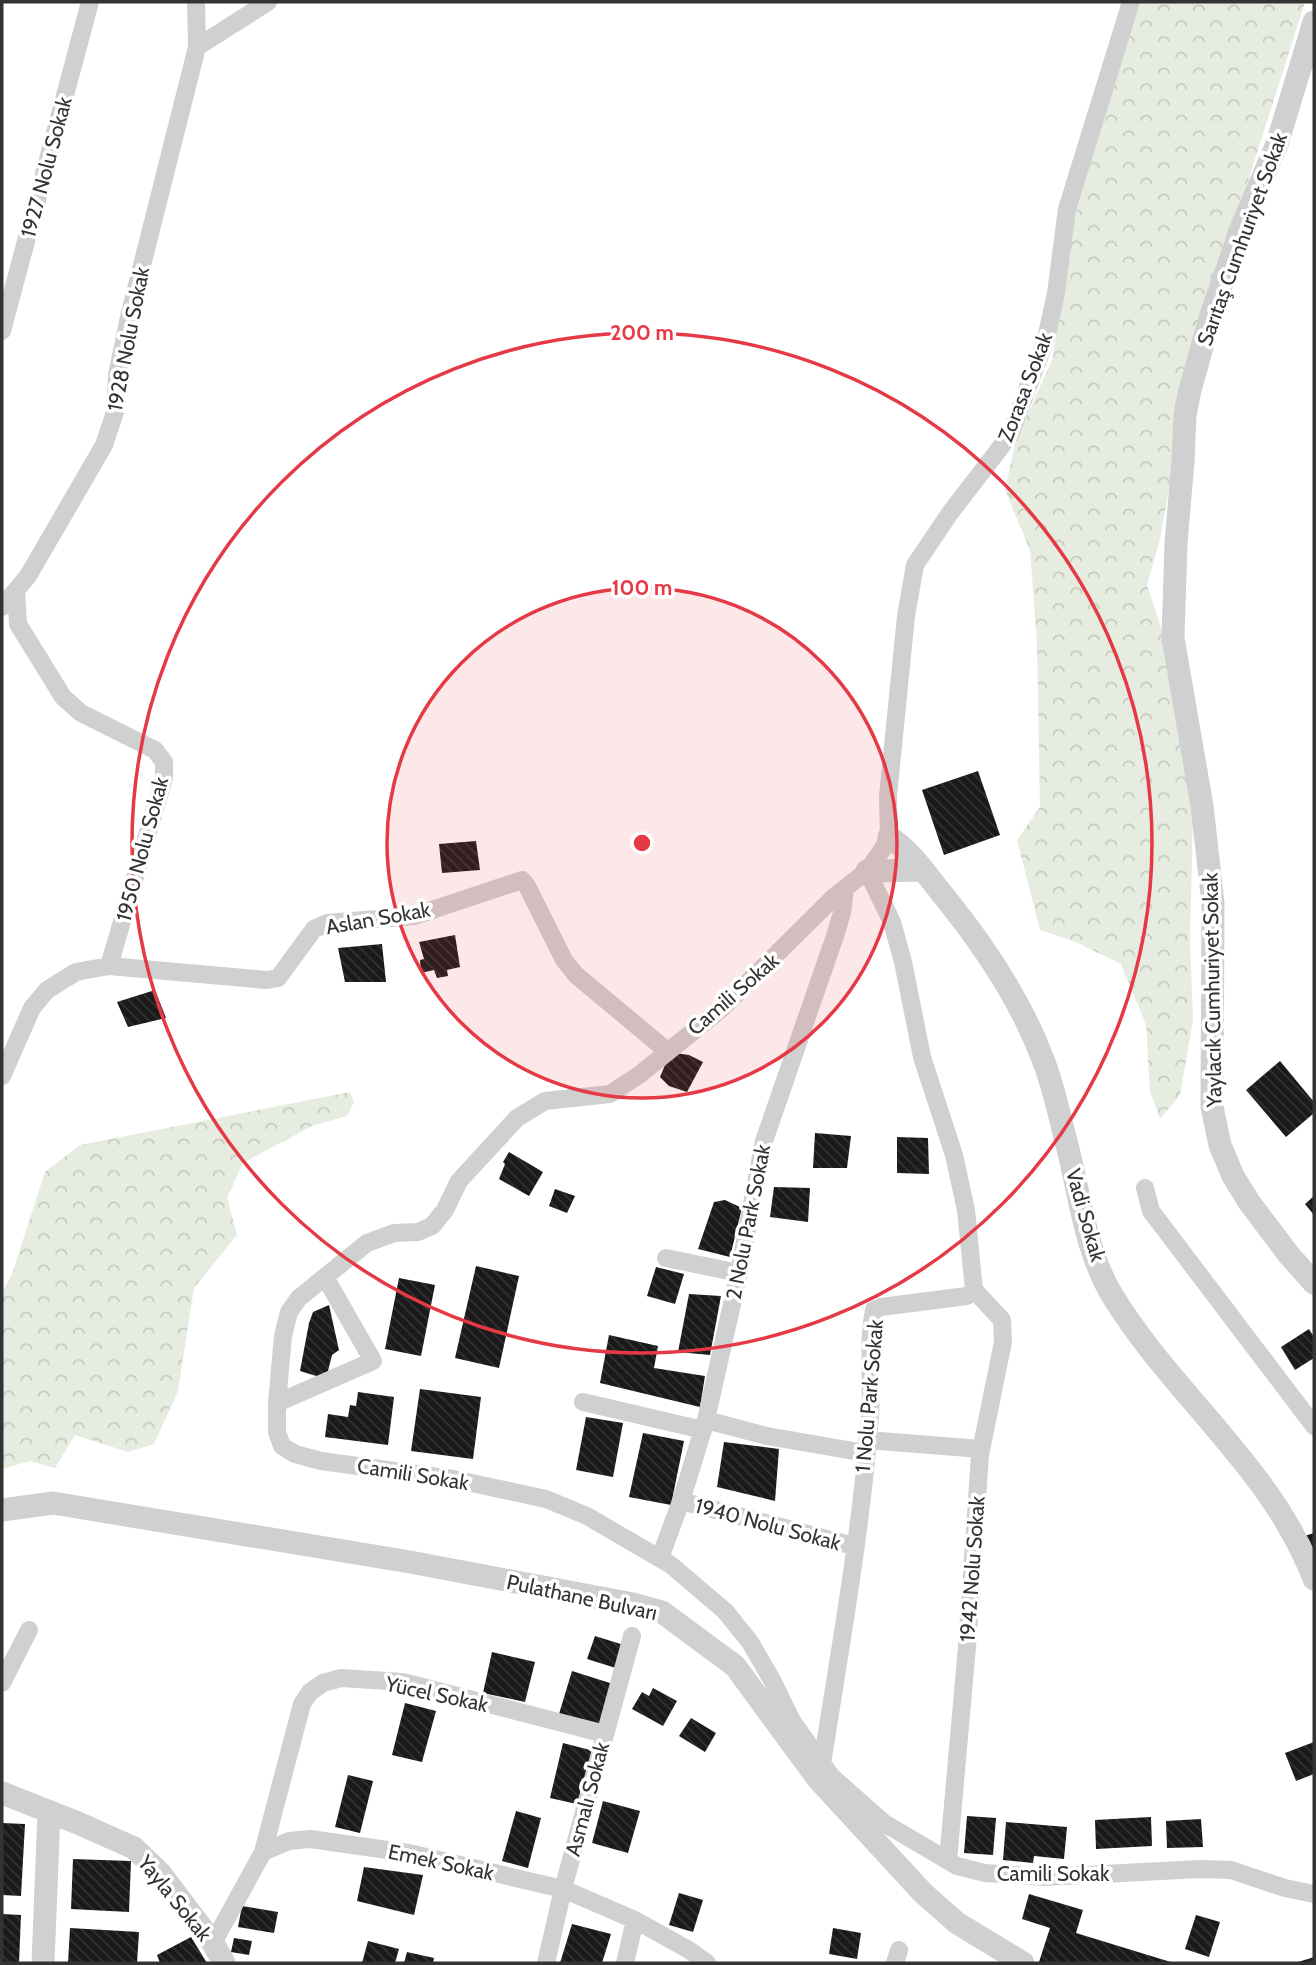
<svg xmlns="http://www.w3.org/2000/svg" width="1316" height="1965" font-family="Cabin,sans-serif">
<defs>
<pattern id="forest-crowns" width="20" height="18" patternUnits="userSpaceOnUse" patternTransform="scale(1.75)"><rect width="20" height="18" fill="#e6ecdf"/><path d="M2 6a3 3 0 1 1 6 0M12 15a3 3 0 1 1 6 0" fill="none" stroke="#c6cbc0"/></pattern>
<pattern id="building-back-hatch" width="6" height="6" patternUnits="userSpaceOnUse" patternTransform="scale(1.75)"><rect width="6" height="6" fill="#1a1a1a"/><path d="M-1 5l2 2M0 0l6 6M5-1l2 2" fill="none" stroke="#333"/></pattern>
</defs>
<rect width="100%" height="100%" fill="#fff"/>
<!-- forest -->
<path fill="url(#forest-crowns)" d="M1141,2H1305L1229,241L1174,463L1160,539L1147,585L1195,732L1190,941L1193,1020L1180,1095L1160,1119L1150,1091L1146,1025L1121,964L1076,942L1040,930L1017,840L1040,807L1037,642L1030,550L1005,490L1015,444L1053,357L1074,208Z
M350,1092L354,1102L347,1116L312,1126L243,1163L227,1198L237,1235L194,1288L178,1391L154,1444L128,1452L75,1435L55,1468L30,1461L2,1469V1293L12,1274L45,1172L80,1145Z"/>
<!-- building -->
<path fill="url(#building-back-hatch)" d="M978,771L1000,835L944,855L922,790Z
M476,841L480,870L442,873L439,844Z
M455,935L460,967L447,970L448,976L437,978L434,970L421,973L420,960L424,959L419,942Z
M382,944L386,982H345L338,948Z
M155,990L166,1018L128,1027L117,1002Z
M675,1053L689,1055L703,1062L687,1092L669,1086L660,1077L668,1058L672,1060Z
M1280,1061L1314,1102V1113L1286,1137L1246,1090Z
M815,1133L851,1136L847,1168H813Z
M897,1137L928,1138L929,1174L897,1173Z
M509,1152L543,1172L529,1196L499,1179L505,1164L503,1162Z
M774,1187L810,1188L808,1222L770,1217Z
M555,1189L575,1196L567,1213L549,1206Z
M1314,1196V1215L1305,1204Z
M725,1200L742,1208L730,1257L698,1249L714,1202Z
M476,1266L519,1276L499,1368L455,1358Z
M656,1267L684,1274L675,1304L647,1296Z
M399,1278L435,1285L421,1356L385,1349Z
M689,1294L721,1296L710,1355L678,1352Z
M329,1305L339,1350L332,1355L326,1379L300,1371L309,1323L313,1312Z
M1309,1329L1314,1337V1358L1295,1370L1281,1347Z
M609,1335L658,1346L654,1368L705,1376L700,1407L600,1383Z
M420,1389L481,1397L473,1459L411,1451Z
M358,1392L394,1397L388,1445L325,1437L328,1414L348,1417L350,1405L356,1406Z
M586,1417L623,1423L613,1477L576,1470Z
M643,1433L684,1441L671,1505L629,1497Z
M724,1442L779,1449L775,1501L717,1487Z
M1314,1533V1562L1301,1537Z
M595,1636L627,1646L619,1669L587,1659Z
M492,1652L535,1662L525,1702L483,1693Z
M572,1671L613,1684L601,1726L559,1714Z
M653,1688L677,1701L663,1726L632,1709L642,1692L649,1696Z
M405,1703L436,1711L422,1762L392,1755Z
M691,1718L716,1733L705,1752L679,1736Z
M1314,1742V1774L1296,1781L1285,1753Z
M563,1743L594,1751L581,1805L550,1798Z
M348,1775L373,1781L360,1833L335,1827Z
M603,1801L640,1811L628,1853L592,1843Z
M516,1811L541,1818L528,1868L502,1861Z
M967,1816L996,1818L993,1855L964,1853Z
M1151,1817L1152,1846L1096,1849L1095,1820Z
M1201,1819L1203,1847L1167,1848L1166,1821Z
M1006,1822L1067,1827L1064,1859L1034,1856L1033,1863L1003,1860Z
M2,1823L25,1824L21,1896L2,1895Z
M73,1859L131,1861L129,1912L71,1909Z
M364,1867L423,1875L414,1915L357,1901Z
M679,1893L703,1900L693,1932L669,1925Z
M1029,1894L1083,1910L1076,1933L1174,1963L1039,1962L1050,1928L1022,1919Z
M242,1906L278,1912L274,1933L238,1927Z
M2,1914L21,1915L19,1963H2Z
M1196,1915L1220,1922L1209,1957L1185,1949Z
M572,1924L611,1934L602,1963H560Z
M70,1928L139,1932L137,1963H68Z
M833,1928L861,1933L857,1959L829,1954Z
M191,1937L207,1963H160L157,1955Z
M234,1938L252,1941L249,1955L231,1952Z
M368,1941L399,1949L395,1963H362Z
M407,1952L434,1958L433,1963H404Z
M1314,1957V1963H1295Z"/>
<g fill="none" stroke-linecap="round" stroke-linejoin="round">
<!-- minor -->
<path stroke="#d0d0d0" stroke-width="18" d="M196,2L197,47L268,2
M1131,2L1067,209L1056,293L1046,339L1010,435L950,513L915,565L906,616L888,796L889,837L882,850L867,871L835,896L721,1009L639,1075L610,1094L545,1101L517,1118L459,1181L445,1210L432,1226L418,1232L394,1233L367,1243L299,1298L289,1312L283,1336L277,1403V1432L282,1446L295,1454L321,1461L453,1479L546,1499L587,1516L671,1565L725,1611L750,1642L772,1680L792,1721L831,1776L884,1823L957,1866L985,1873L1045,1877L1200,1869L1231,1870L1285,1888L1314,1894
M2,331L90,2
M16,591L18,624L63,697L81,713L155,750L164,762V778L109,966
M2,607L28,576L104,445L115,412L117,375L129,317L197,47
M2,1076L32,1008L47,990L76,972L109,966L267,980L278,978L314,929L327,923L414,916L522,880L527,886L564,960L576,975L666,1050
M1145,1188L1151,1211L1314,1426
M666,1258L739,1273
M583,1402L703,1430
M277,1403L373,1361L325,1277
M706,1420L767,1436L865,1453
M867,1440L981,1449
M681,1501L854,1546
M660,1558L681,1501L706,1420L739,1273L764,1141L835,936L842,913L845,889
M2,1683L29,1630
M822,1764C840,1648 861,1533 870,1416C873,1381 867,1345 874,1310L881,1307L967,1296L974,1290L966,1210L954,1155L922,1057L903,962L892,922L867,871
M263,1852L302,1704L310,1692L323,1683L341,1678L403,1682L605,1734
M948,1861L967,1647L980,1455L1003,1342L1002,1320L974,1290
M213,1943L263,1852L289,1841L310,1839L409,1853L563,1889L635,1920L689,1950L707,1963
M546,1963L563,1889L632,1636
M625,1963L635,1920
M895,1963L899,1950"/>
<!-- tertiary -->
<path stroke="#d0d0d0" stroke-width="23" d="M1314,22L1277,144L1242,226L1211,315L1190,390L1185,415L1183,461L1176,543L1173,638L1202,806L1213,903L1212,1107L1220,1145L1233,1176L1249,1202L1289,1255L1314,1283
M889,837C911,851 927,875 943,895C982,943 1020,999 1042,1057C1054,1086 1060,1119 1068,1149C1080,1197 1086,1252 1112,1295C1173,1395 1272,1468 1314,1579
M867,871L923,870
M2,1510L53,1503L410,1562L633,1604L662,1612L735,1666L818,1779L923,1893L957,1923L1023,1963
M2,1793L78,1823L134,1848L160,1873L213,1943L224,1963
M43,1963L49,1812"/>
</g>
<!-- distance rings -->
<circle cx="642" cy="843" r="255" fill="#e63946" fill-opacity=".12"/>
<g fill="none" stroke="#e63946" stroke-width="3.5">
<circle cx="642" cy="843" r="255"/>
<circle cx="642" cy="843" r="510"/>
</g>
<g text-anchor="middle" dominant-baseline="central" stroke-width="7" stroke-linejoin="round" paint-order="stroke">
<!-- street labels -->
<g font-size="21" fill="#333" stroke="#fff">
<text transform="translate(46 167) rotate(-75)">1927 Nolu Sokak</text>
<text transform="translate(1242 239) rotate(-70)">Sarıtaş Cumhuriyet Sokak</text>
<text transform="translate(128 339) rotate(-79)">1928 Nolu Sokak</text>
<text transform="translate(1025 387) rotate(-69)">Zorasa Sokak</text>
<text transform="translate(142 849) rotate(-75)">1950 Nolu Sokak</text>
<text transform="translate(378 918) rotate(-10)">Aslan Sokak</text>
<text transform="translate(1212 990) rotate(-91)">Yaylacık Cumhuriyet Sokak</text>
<text transform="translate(733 994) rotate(-41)">Camili Sokak</text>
<text transform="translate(1086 1215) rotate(74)">Vadi Sokak</text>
<text transform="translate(748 1222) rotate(-79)">2 Nolu Park Sokak</text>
<text transform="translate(869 1396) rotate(-85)">1 Nolu Park Sokak</text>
<text transform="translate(413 1474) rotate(9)">Camili Sokak</text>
<text transform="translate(768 1524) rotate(15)">1940 Nolu Sokak</text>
<text transform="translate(972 1569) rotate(-86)">1942 Nolu Sokak</text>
<text transform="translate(582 1597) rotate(12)">Pulathane Bulvarı</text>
<text transform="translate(437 1694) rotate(12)">Yücel Sokak</text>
<text transform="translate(587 1799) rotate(-75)">Asmalı Sokak</text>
<text transform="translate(441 1862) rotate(12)">Emek Sokak</text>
<text x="1053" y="1873">Camili Sokak</text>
<text transform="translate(175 1898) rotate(51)">Yayla Sokak</text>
</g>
</g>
<circle cx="642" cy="843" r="10" fill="#e63946" stroke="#fff" stroke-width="3.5"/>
<g font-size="21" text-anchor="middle" font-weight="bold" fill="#e63946" stroke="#fff" stroke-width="7" stroke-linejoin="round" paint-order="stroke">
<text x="642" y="340">200 m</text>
<text x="642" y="595">100 m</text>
</g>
<!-- border -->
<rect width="1316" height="1965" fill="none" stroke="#333333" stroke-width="7"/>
</svg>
